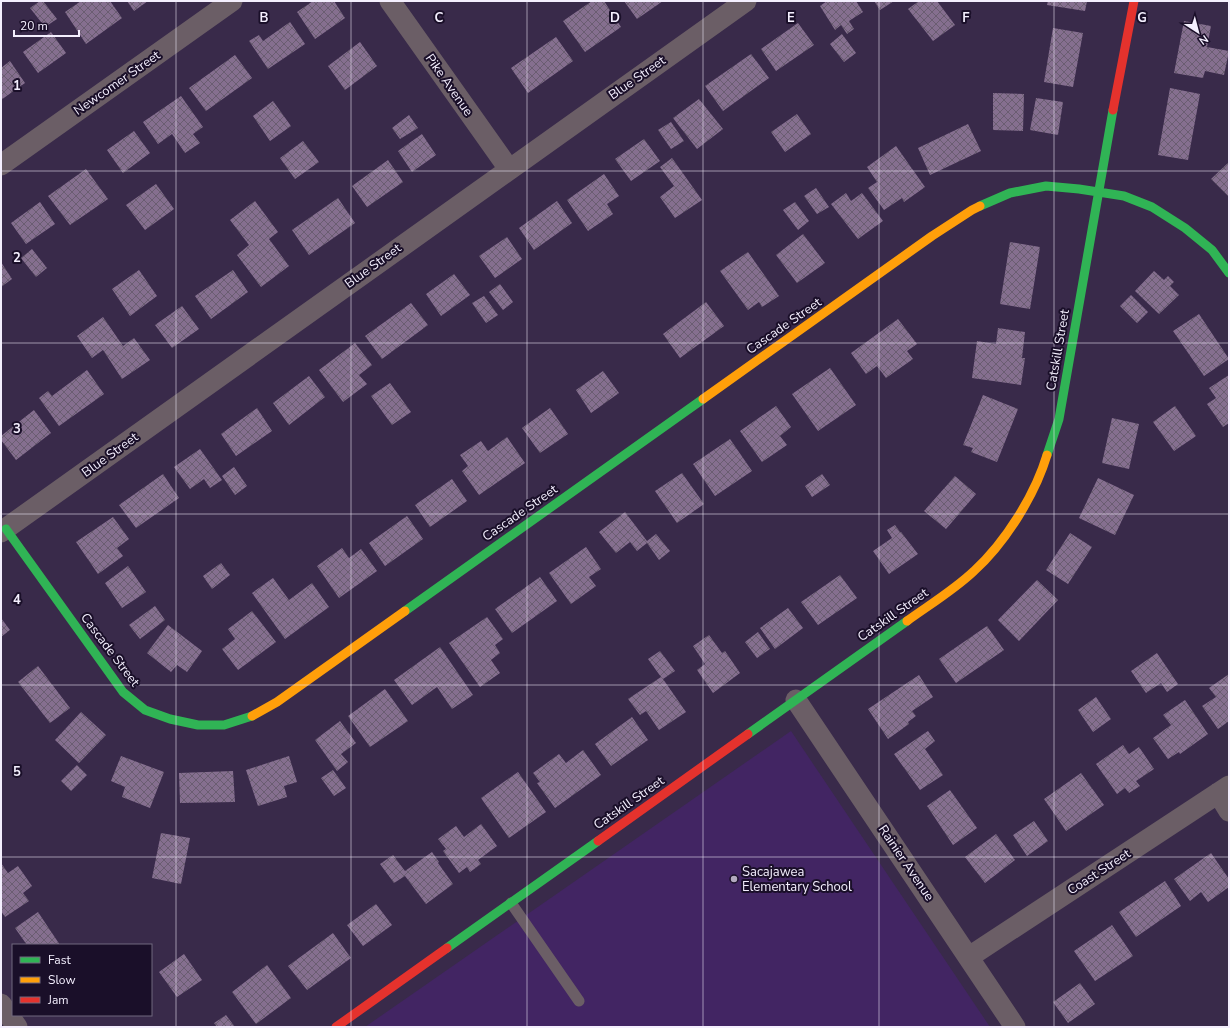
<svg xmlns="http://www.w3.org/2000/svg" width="1230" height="1028" font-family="'Nunito Sans',sans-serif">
<defs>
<pattern id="building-cross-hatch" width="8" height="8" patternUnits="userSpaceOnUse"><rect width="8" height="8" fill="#856f8f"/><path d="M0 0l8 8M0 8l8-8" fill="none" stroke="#6a5d71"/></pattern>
</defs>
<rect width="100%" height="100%" fill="#392a4a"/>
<!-- built -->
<path fill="#422563" d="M791,731L990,1027H365Z"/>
<!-- building -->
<path fill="url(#building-cross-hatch)" d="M40,1H43L57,19L45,27L30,8Z
M81,1H110L122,18L86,44L65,12Z
M127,1H148L134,11Z
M313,1H334L345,18L315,39L297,12Z
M592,1H604L621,27L585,52L563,21Z
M624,1H663L637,19Z
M827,1H856L863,12L849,21L854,29L847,34L841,25L835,30L820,6Z
M874,1H894L880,10Z
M919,1H937L955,25L933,41L908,9Z
M1048,1H1087L1085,11L1047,5Z
M1184,21L1211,26L1207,47L1229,51L1224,75L1205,71L1203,78L1174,73Z
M290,22L305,44L268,69L249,41L259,35L263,41Z
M798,23L814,45L776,71L761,49Z
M1053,28L1083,33L1073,87L1044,82Z
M51,32L66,53L38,73L23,52Z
M842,34L856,53L844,62L830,44Z
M556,37L573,61L528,93L511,68Z
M360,42L377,66L345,90L328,66Z
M751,54L769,78L723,111L705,86Z
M235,55L252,78L206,111L189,88Z
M10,61L25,83L1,100V68Z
M1170,88L1200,94L1188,160L1158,155Z
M993,93L1024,94L1023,131L993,130Z
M181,96L203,127L193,134L200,143L185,153L172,134L158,144L143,122Z
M1036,98L1063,102L1058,135L1030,130Z
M699,99L723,129L697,149L673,118Z
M273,101L291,126L270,141L253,116Z
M797,114L811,134L785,152L771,132Z
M409,115L418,128L400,139L392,128Z
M671,122L684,141L671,149L658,130Z
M968,124L981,151L930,175L918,148Z
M134,131L150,153L123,173L107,150Z
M422,134L436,155L412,172L398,151Z
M644,139L660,161L631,181L615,159Z
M303,141L319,162L295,179L280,158Z
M896,146L925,187L904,202L902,198L884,210L868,188L877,182L867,167Z
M672,158L702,200L675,218L660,197L674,186L660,167Z
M388,160L403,182L367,207L352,186Z
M1229,162V197L1211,179Z
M86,169L108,199L70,225L48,196Z
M604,174L619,196L607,204L613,214L588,231L567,200Z
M156,184L174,209L145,230L126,205Z
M816,188L829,207L817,214L804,196Z
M846,193L851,201L862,193L883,221L858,239L831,204Z
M338,198L355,223L309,255L292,230Z
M255,201L278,232L269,239L289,266L261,287L237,255L249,245L230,220Z
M557,201L572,223L534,250L519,228Z
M40,202L55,224L26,244L11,223Z
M795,202L809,221L798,230L783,210Z
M803,234L825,263L797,283L776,255Z
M507,237L522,259L495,278L479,256Z
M1010,242L1040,247L1030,309L1000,304Z
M32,249L47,268L36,277L21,258Z
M748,252L779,296L762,307L759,302L748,310L720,271Z
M1,262L12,279L1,287Z
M139,270L157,296L130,316L112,289Z
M233,270L248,292L211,319L195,296Z
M1154,271L1164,280L1168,276L1174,282L1170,286L1179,295L1159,314L1135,291Z
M454,274L470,295L441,316L426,294Z
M500,284L513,302L503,310L489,292Z
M1131,295L1148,312L1137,323L1120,306Z
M484,296L498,315L486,323L472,303Z
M706,302L724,326L680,358L663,334Z
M411,303L428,325L382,359L365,336Z
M182,306L199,329L172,348L155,325Z
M1199,314L1229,359L1204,376L1173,331Z
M103,317L123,346L134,338L150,360L122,379L103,350L92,358L77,336Z
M898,319L917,344L907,351L913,359L886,378L877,366L866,374L851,353Z
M998,328L1025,332L1022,358H1025L1021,385L972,378L977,341L996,344Z
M355,343L372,365L359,375L367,384L343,402L319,370Z
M830,368L856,405L818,431L792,394Z
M87,370L104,394L59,426L39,398L48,391L52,396Z
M603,371L619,393L591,413L576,390Z
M1229,375V423L1223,427L1207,404L1216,398L1209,388Z
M309,376L325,397L289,425L273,403Z
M390,383L411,412L392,425L371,396Z
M983,395L1018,409L997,462L971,452L973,448L963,445Z
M776,406L791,427L780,436L787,445L762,462L740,431Z
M1175,406L1196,436L1174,451L1153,422Z
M257,408L272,431L236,456L221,434Z
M550,408L568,434L540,453L522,428Z
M34,410L51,433L16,460L1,440V436Z
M1112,418L1139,424L1129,469L1102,463Z
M507,437L525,463L479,495L462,471L468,466L460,455L481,441L488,451Z
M730,439L752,471L715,496L693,464Z
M200,449L222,480L210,488L204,479L190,489L174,467Z
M234,467L247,486L235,495L222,476Z
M682,473L704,504L677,523L655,491Z
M163,474L179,498L136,528L119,505Z
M822,474L830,485L812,497L805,486Z
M955,476L976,494L946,529L924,511Z
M1098,478L1134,495L1115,535L1079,518Z
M452,479L467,501L430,527L415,505Z
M625,512L647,541L656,534L670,551L659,560L647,543L637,551L630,542L616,553L599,532Z
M407,516L423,539L385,566L369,543Z
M113,517L129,539L117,548L123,556L98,574L76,542Z
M895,525L900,532H901L918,554L889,574L873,551L892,538L887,530Z
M1070,533L1092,547L1068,584L1046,570Z
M586,547L601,569L589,577L596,586L571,604L549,573Z
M342,548L349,558L361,549L377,571L339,598L317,566Z
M221,563L230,575L212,589L203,576Z
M128,566L146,592L122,608L105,583Z
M840,575L857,598L818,625L801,602Z
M540,577L557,601L512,633L495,609Z
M273,578L289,600L312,583L329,607L285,639L252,593Z
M1037,580L1058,600L1019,641L998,620Z
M155,606L165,620L140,639L129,625Z
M788,608L803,628L775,649L760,628Z
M252,611L276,642L238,670L222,649L235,639L228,629Z
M487,617L503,639L495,645L500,653L491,660L500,673L480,687L449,643Z
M1,618L10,630L1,637Z
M168,625L202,651L187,672L177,665L171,672L147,653Z
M987,626L1004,650L956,683L939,659Z
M758,632L770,649L757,658L745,642Z
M709,635L722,653L725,651L740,673L713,693L697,670L705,664L693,646Z
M440,647L473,695L452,709L437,687L412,705L394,680Z
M660,651L675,671L663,679L686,712L659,730L646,711L640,715L628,699L661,677L648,659Z
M1157,653L1178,684L1167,692L1161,683L1146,693L1131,671Z
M38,666L70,708L50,723L18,682Z
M1229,674V721L1218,729L1202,706L1216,697L1209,688Z
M919,675L933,697L912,711L916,716L908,722L909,724L888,739L868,709Z
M385,689L408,721L370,747L348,716Z
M1096,697L1111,719L1093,732L1078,710Z
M1185,700L1208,734L1180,754L1179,752L1168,759L1153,738L1171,725L1163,715Z
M81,712L106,735L79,763L55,740Z
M632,717L648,740L611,766L595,744Z
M340,721L356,743L341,754L348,762L337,771L315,740Z
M928,731L935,741L925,749L943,775L920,790L894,754Z
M1123,745L1129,754L1139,747L1154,769L1136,781L1140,786L1129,793L1125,788L1117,794L1096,764Z
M583,750L601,775L555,808L537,783L540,782L533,773L559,754L566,763Z
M121,756L164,772L150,808L122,797L125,787L111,781Z
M289,756L297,782L284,786L287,797L258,806L246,770Z
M77,765L87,775L71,791L61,781Z
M333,770L346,788L334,796L321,778Z
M233,771L235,802L180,803L179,773Z
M518,772L546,812L509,838L481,798Z
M1081,773L1104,805L1066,831L1044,799Z
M950,790L977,828L953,845L927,806Z
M1034,821L1048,841L1027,856L1013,835Z
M481,824L497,846L478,860L481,864L470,872L467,867L459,873L443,851L446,849L438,839L456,826L464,837Z
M161,833L190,838L181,884L152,878Z
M996,834L1015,860L985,883L965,857Z
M432,852L439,862L438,863L453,884L426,904L405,876L394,883L380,864L393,855L405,871Z
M1211,853L1229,879V887L1208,902L1201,892L1190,901L1174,879Z
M1,863L8,873L18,866L32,886L23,893L29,901L5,917L1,911Z
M1165,881L1181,906L1136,937L1119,912Z
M376,904L392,925L363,946L347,925Z
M38,912L60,945H27L15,928Z
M1112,925L1133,956L1095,981L1074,951Z
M333,933L351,958L307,990L288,966Z
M184,954L202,980L177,997L159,972Z
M267,965L291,998L256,1024L232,992Z
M1080,983L1095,1004L1068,1023L1053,1002Z
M226,1015L235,1027H217L214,1023Z"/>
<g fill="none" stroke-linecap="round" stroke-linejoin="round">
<!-- lane -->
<path stroke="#6b5e66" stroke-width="11" d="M511,903L579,1001"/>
<!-- street -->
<path stroke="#6b5e66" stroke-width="21" d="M390,1L509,169
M1,165L232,1
M1,532L746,1
M796,700L1015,1027
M1218,793L1229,811
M969,957L1229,786
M1,1004L17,1027"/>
<!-- fast -->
<path stroke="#30b455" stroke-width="9" d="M980,206L1010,193L1046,186L1079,189L1124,196L1152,207L1185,228L1212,250L1229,273
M1047,455L1059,419L1113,110
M6,529L123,692L145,710L170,719L198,725H224L252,716
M405,611L703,399
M748,734L907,621
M447,948L598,841"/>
<!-- slow -->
<path stroke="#ff9f0a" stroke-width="9" d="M703,399L932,236L972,210L980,206
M907,621C929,605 954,590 974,571C1005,543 1035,495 1047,455
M252,716L277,702L405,611"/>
<!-- jam -->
<path stroke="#e5322d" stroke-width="9" d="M1113,110L1134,1
M598,841L748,734
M336,1027L447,948"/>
</g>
<!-- grid -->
<path fill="none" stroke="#f4effe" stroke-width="1" stroke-opacity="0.55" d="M176,1V1027M351,1V1027M527,1V1027M703,1V1027M879,1V1027M1054,1V1027M1,171H1229M1,343H1229M1,514H1229M1,685H1229M1,857H1229"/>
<!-- markers -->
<circle fill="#b3aabf" stroke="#1a0f29" stroke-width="1.5" cx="734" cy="879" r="4"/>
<g text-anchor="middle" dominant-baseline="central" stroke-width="4" stroke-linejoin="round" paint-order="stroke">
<!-- street labels -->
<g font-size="13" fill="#f4effe" stroke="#1a0f29">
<text transform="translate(637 78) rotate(-35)">Blue Street</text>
<text transform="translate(117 83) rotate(-35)">Newcomer Street</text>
<text transform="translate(449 85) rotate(55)">Pike Avenue</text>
<text transform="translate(373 266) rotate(-36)">Blue Street</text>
<text transform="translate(784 326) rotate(-35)">Cascade Street</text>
<text transform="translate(1058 350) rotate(-80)">Catskill Street</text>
<text transform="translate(110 455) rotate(-36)">Blue Street</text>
<text transform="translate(520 513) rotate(-35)">Cascade Street</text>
<text transform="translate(893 615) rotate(-35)">Catskill Street</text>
<text transform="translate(110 650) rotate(53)">Cascade Street</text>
<text transform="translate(629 803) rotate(-35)">Catskill Street</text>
<text transform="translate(906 863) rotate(56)">Rainier Avenue</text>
<text transform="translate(1099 872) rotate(-33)">Coast Street</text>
</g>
<!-- poi labels -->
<g font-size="13" fill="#f4effe" stroke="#1a0f29" text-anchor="start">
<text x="742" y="872">Sacajawea<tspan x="742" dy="15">Elementary School</tspan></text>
</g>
</g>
<g font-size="13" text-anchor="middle" font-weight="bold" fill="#f4effe" stroke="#1a0f29" stroke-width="4" stroke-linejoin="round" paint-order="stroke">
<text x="264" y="22">B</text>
<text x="439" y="22">C</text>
<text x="615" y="22">D</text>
<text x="791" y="22">E</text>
<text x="966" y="22">F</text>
<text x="1142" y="22">G</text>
<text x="17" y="90">1</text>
<text x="17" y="262">2</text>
<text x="17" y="433">3</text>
<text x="17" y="604">4</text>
<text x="17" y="776">5</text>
</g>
<!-- border -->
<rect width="1230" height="1028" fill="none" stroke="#f4effe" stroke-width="4"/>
<!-- legend -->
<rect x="12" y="944" width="140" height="72" fill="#1a0f29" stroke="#71697e"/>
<rect x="20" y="957" width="20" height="6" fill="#30b455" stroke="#71697e"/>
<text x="48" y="964" font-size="12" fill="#f4effe">Fast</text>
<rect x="20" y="977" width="20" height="6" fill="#ff9f0a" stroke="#71697e"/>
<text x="48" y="984" font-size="12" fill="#f4effe">Slow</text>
<rect x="20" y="997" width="20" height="6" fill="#e5322d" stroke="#71697e"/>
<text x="48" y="1004" font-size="12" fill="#f4effe">Jam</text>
<!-- north arrow -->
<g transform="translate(1198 32) rotate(144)" stroke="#1a0f29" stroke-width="3" paint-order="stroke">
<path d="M0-3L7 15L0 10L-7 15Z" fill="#f4effe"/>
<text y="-6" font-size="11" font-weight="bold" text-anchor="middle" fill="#f4effe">N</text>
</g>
<!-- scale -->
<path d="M14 30v6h65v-6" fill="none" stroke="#f4effe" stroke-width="2"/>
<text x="20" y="30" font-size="12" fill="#f4effe" stroke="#1a0f29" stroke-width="3" paint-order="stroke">20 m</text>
</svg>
